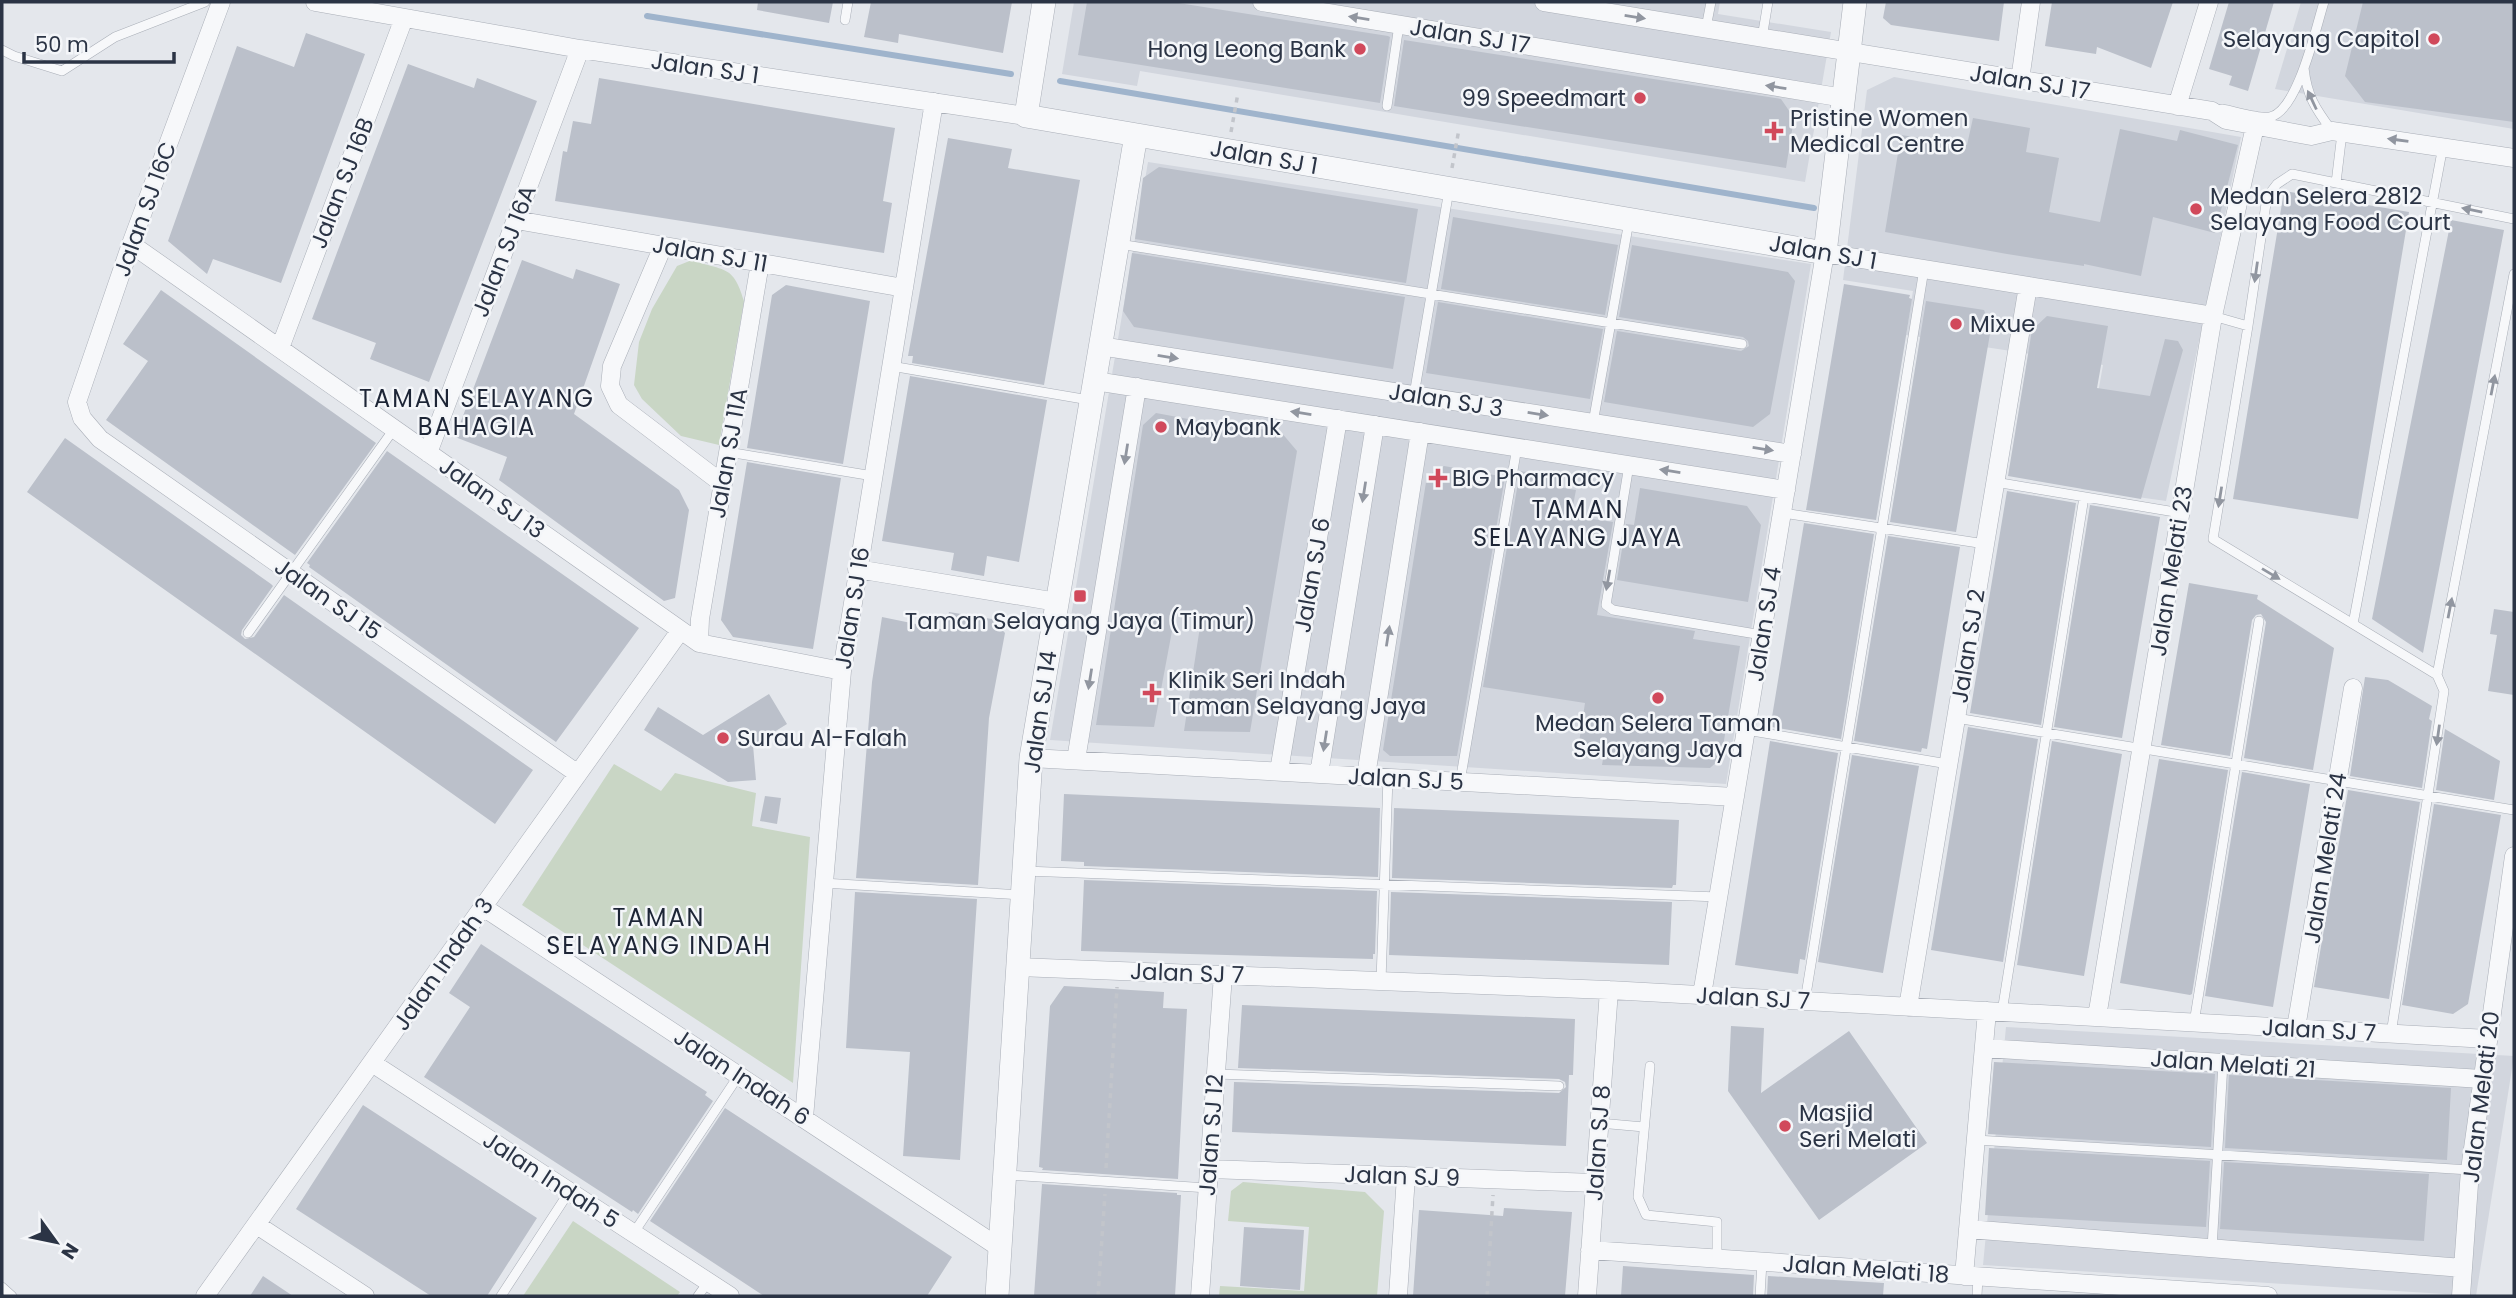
<svg xmlns="http://www.w3.org/2000/svg" width="2516" height="1298" font-family="Poppins,sans-serif">
<rect width="100%" height="100%" fill="#e4e7ec"/>
<!-- built -->
<path fill="#d2d6de" d="M1074,2H1720L1718,14L1831,32L1805,182L1140,71L1137,86L1062,74Z
M2301,2H2514V129L2275,89Z
M1894,77L2241,137L2166,501L2081,489L2103,365L1906,335L1913,291L1843,280L1867,90Z
M1148,162L1811,264L1726,784L1050,740Z
M2006,1027L2514,1056L2476,1296L1983,1265Z"/>
<!-- green -->
<path fill="#c9d6c5" d="M692,260C725,272 733,264 744,301L719,445L681,436L642,399L634,385L639,342L652,309L677,266Z
M614,764L661,791L675,773L756,793L752,826L810,837L793,1083L522,905Z
M1243,1182L1365,1192L1384,1211L1377,1296H1219L1220,1286L1304,1291L1309,1227L1228,1221L1231,1191Z
M573,1221L680,1292L677,1296H523Z"/>
<g fill="none" stroke-linecap="round" stroke-linejoin="round">
<!-- stream -->
<path stroke="#9fb4cc" stroke-width="6" d="M647,16L1011,74
M1060,81L1814,208"/>
</g>
<!-- building -->
<path fill="#bbc0ca" d="M758,2H833L829,23L757,10Z
M871,2H1012L1003,53L899,34L898,43L864,37Z
M1087,2H1172L1388,36L1390,37L1380,103L1078,55Z
M1886,2H2004L1999,41L1891,25L1883,18Z
M2052,2H2173L2151,68L2097,47L2096,54L2045,46Z
M2229,2H2274L2248,91L2229,85L2232,76L2209,69Z
M2363,2H2514V122L2365,102L2345,76Z
M306,33L365,54L281,283L213,259L207,274L168,241L237,46L294,67Z
M1404,40L1781,99L1794,118L1786,168L1394,106Z
M408,64L474,88L477,78L537,101L429,382L370,359L376,343L312,319Z
M599,78L895,128L883,201L892,203L884,253L555,201L563,151L567,152L573,121L591,124Z
M1973,118L2030,128L2026,152L2059,158L2049,212L2100,222L2120,129L2177,141L2180,130L2238,145L2215,233L2153,217L2141,276L2084,264V266L2007,254L1885,232L1901,135L1967,145Z
M948,138L1012,149L1008,168L1080,180L1044,385L912,363L913,356H908Z
M1159,167L1418,209L1406,283L1135,239L1143,178Z
M2284,191L2409,212L2358,519L2233,499Z
M1453,217L1618,245L1605,315L1441,289Z
M2451,220L2504,230L2423,653L2372,619Z
M1632,245L1788,272L1795,281L1770,414L1753,427L1604,402L1617,331L1741,351L1749,346L1748,341L1743,337L1619,317Z
M1132,253L1405,297L1393,369L1134,327L1123,311Z
M522,260L573,279L576,269L620,284L574,414L679,490L689,510L675,598L664,601L499,480L507,457L455,437Z
M1844,284L1910,295L1909,298L1912,299L1876,520L1806,510Z
M786,285L870,301L843,464L747,448L772,295Z
M161,290L376,443L295,555L106,420L148,361L123,344Z
M1926,301L1984,310L1991,328L1956,532L1890,522Z
M1438,302L1603,329L1590,399L1426,373Z
M2047,316L2108,326L2097,388L2150,396L2165,339L2178,341L2183,350L2141,499L2008,476L2032,330Z
M910,376L1047,400L1019,562L987,556L984,576L951,570L954,553L882,541Z
M1156,413L1231,427V425L1281,432L1297,451L1250,732L1184,731L1201,620L1175,615L1154,727L1096,725L1143,425Z
M65,438L271,584L273,586L242,630L241,635L245,639L254,637L284,595L533,770L495,824L27,492Z
M387,451L639,628L556,742L309,567L310,565L307,563Z
M747,462L841,478L813,649L733,637L721,620Z
M1444,466L1505,477L1457,756H1390L1383,750L1427,476Z
M1520,471L1559,477L1558,487L1576,490L1571,516L1613,522L1597,615L1695,631L1693,639L1740,646L1721,758L1710,768L1602,765L1604,753L1578,749L1585,703L1483,687Z
M1640,488L1747,506L1761,525L1748,602L1617,580L1626,524L1634,525Z
M2007,491L2076,503L2041,725L1970,713Z
M2090,505L2160,517L2122,738L2054,727Z
M1804,523L1874,534L1841,739L1772,727L1771,723Z
M1888,536L1960,547L1927,749L1922,748L1921,752L1854,741Z
M2189,583L2258,595L2257,599L2334,648L2313,770L2244,758L2266,622L2261,614L2256,615L2252,620L2230,756L2161,745Z
M2494,609L2514,612V695L2488,691L2497,635L2490,634Z
M949,612L992,619L1005,633L989,718L978,885L856,878L872,682L882,617L945,630Z
M2365,677L2388,680L2432,706L2429,719L2432,721L2422,788L2350,776Z
M769,694L787,724L753,745L756,780L728,782L644,730L658,707L703,735Z
M1968,727L2038,739L2003,962L1931,950Z
M2445,729L2500,761L2494,800L2436,790Z
M1770,741L1838,753L1805,960L1800,959L1798,974L1735,965Z
M2052,741L2122,754L2084,976L2017,965Z
M1852,755L1919,766L1883,973L1818,962Z
M2159,759L2228,770L2192,994L2190,995L2120,983Z
M2242,772L2310,784L2273,1007L2205,996Z
M2348,790L2420,802L2389,999L2314,987Z
M1064,794L1380,808L1378,877L1084,866V862L1061,861Z
M765,796L781,798L777,824L760,821Z
M2434,804L2501,815L2468,1004L2453,1014L2402,1005Z
M1394,808L1679,820L1676,885H1673L1672,888L1392,878Z
M1084,880L1377,891L1375,954H1373V959L1081,951Z
M855,892L977,899L960,1160L903,1156L910,1052L846,1048Z
M1391,892L1672,902L1669,965L1389,955Z
M481,944L707,1092L705,1095L713,1101L638,1214L633,1210L632,1212L424,1077L470,1007L449,993Z
M1064,986L1164,992L1163,1008L1187,1009L1178,1179L1042,1170L1043,1168L1039,1167L1050,1006Z
M1242,1005L1575,1019L1573,1075H1569L1566,1146L1232,1132L1234,1082L1559,1093L1566,1087L1565,1082L1559,1079L1238,1068Z
M1731,1026L1764,1028L1761,1093L1849,1031L1927,1143L1819,1220L1728,1091Z
M1994,1062L2215,1074L2211,1147L1988,1134Z
M2229,1075L2451,1088L2447,1160L2225,1148Z
M363,1105L537,1218L487,1296H431L296,1209Z
M725,1108L952,1257L927,1296H764L650,1221Z
M1989,1148L2210,1161L2206,1227L1985,1215Z
M2224,1162L2429,1174L2424,1241L2220,1229Z
M1042,1184L1177,1193V1195H1181L1175,1296H1034Z
M1504,1208L1572,1212L1565,1296H1413L1419,1210L1503,1216Z
M1244,1227L1304,1230L1300,1290L1240,1286Z
M1623,1266L1754,1275L1753,1296H1621Z
M263,1276L293,1296H250Z
M1768,1276L1884,1283L1883,1296H1767Z"/>
<g fill="none" stroke-linecap="round" stroke-linejoin="round">
<!-- service casing -->
<g stroke="#a9aeb7" stroke-width="10">
<path id="service" d="M845,20L848,2
M1706,28L1711,2
M1762,38L1768,2
M2,50L14,56L62,71L115,37L205,2
M2304,68C2307,96 2315,108 2332,131
M1387,106L1399,25
M2215,111L2222,109C2234,111 2260,119 2270,117C2298,111 2316,27 2324,2
M2336,183L2342,133
M1119,244L1742,344
M2213,316L2248,326
M891,366L1089,400
M1414,395L1449,190
M1593,423L1629,221
M728,452L873,476
M1629,465L1606,605L1613,610L1762,635
M1995,482L2181,513
M1783,513L1985,544
M2353,624L2443,146
M248,633L394,429
M2437,675L2514,274
M1956,718L2514,810
M1746,730L1948,764
M1460,782L1517,447
M1024,871L1719,897
M823,883L1021,895
M1381,981L1388,777
M1805,1001L1924,269
M2002,1012L2084,497
M2194,1023L2259,621
M2391,1034L2444,691L2437,675L2213,539L2248,326L2267,197L2277,184L2292,174L2514,219
M1650,1066L1638,1197L1646,1215L1717,1222V1259
M1216,1074L1559,1086
M1599,1123L1644,1127
M1976,1140L2470,1170
M1007,1175L1208,1188
M633,1234L739,1075
M2212,1248L2223,1063
M2,1287L12,1296
M501,1296L569,1192
M698,1296L708,1282
M1760,1296L1762,1262
M1977,1296L1978,1277"/>
</g>
<!-- minor casing -->
<g stroke="#a9aeb7" stroke-width="19">
<path id="minor" d="M221,2L131,244L77,402L82,418L100,439L578,774
M315,2L580,49L1026,116
M1262,2L1844,98
M1544,2L2212,111L2226,120L2311,136L2332,131L2514,158
M2020,80L2031,2
M2177,106L2209,2
M516,220L904,288
M131,244L699,643L842,671
M663,246L612,366L610,386L619,405L723,484
M1100,346L1792,454
M280,348L404,18
M1095,381L1786,490
M428,453L580,49
M857,569L1057,602
M699,643L700,619L760,263
M1031,758L1735,797
M1076,760L1137,387
M1279,771L1338,419
M1319,774L1375,425
M1366,776L1420,432
M483,907L1000,1248
M1018,967L1609,990L2488,1039
M1702,995L1825,253L2213,316
M1908,1007L2028,286
M2097,1017L2213,316L2255,126
M2296,1028L2353,688
M1984,1048L2482,1079
M372,1063L730,1296
M804,1118L842,671L934,102
M1209,1169L1595,1183
M257,1225L365,1296
M1968,1229L2463,1268
M1590,1250L2268,1296
M1964,1276L1987,1011
M205,1296L680,631
M1200,1296L1223,975
M1398,1296L1406,1176
M1587,1296L1609,990
M2461,1296L2470,1170L2514,856"/>
</g>
<!-- tertiary casing -->
<g stroke="#a9aeb7" stroke-width="24">
<path id="tertiary" d="M1044,2L1026,116L1825,253L1855,2
M997,1296L1031,758L1136,135"/>
</g>
<!-- path -->
<path stroke="#c2c5cb" stroke-width="3.5" stroke-dasharray="5 5" stroke-linecap="butt" d="M1231,132L1238,93
M1452,168L1459,129
M1106,1168L1117,987
M1098,1296L1105,1194
M1487,1296L1493,1195"/>
<!-- service -->
<use href="#service" stroke="#f7f8fa" stroke-width="9"/>
<!-- minor -->
<use href="#minor" stroke="#f7f8fa" stroke-width="18"/>
<!-- tertiary -->
<use href="#tertiary" stroke="#f7f8fa" stroke-width="23"/>
</g>
<!-- one-way arrows -->
<defs><path id="oneway-solid" d="M-6-.8H1V-3.2L6.5 0L1 3.2V.8H-6Z" transform="scale(1.75)"/></defs>
<g fill="#9196a0">
<use href="#oneway-solid" transform="translate(1635 17) rotate(9)"/>
<use href="#oneway-solid" transform="translate(1359 18) rotate(-171)"/>
<use href="#oneway-solid" transform="translate(1776 87) rotate(-171)"/>
<use href="#oneway-solid" transform="translate(2312 100) rotate(-115)"/>
<use href="#oneway-solid" transform="translate(2398 140) rotate(-172)"/>
<use href="#oneway-solid" transform="translate(2472 210) rotate(-169)"/>
<use href="#oneway-solid" transform="translate(2256 272) rotate(98)"/>
<use href="#oneway-solid" transform="translate(1168 357) rotate(9)"/>
<use href="#oneway-solid" transform="translate(2493 385) rotate(-79)"/>
<use href="#oneway-solid" transform="translate(1301 413) rotate(-171)"/>
<use href="#oneway-solid" transform="translate(1538 414) rotate(9)"/>
<use href="#oneway-solid" transform="translate(1763 449) rotate(9)"/>
<use href="#oneway-solid" transform="translate(1126 454) rotate(99)"/>
<use href="#oneway-solid" transform="translate(1670 471) rotate(-171)"/>
<use href="#oneway-solid" transform="translate(1364 492) rotate(99)"/>
<use href="#oneway-solid" transform="translate(2220 497) rotate(99)"/>
<use href="#oneway-solid" transform="translate(2271 574) rotate(31)"/>
<use href="#oneway-solid" transform="translate(1608 580) rotate(100)"/>
<use href="#oneway-solid" transform="translate(2450 608) rotate(-79)"/>
<use href="#oneway-solid" transform="translate(1388 636) rotate(-81)"/>
<use href="#oneway-solid" transform="translate(1090 679) rotate(99)"/>
<use href="#oneway-solid" transform="translate(2438 735) rotate(98)"/>
<use href="#oneway-solid" transform="translate(1325 741) rotate(99)"/>
</g>
<!-- markers -->
<g fill="#d1495b" stroke="#f4f6f9" stroke-width="2.5">
<circle cx="2434" cy="39" r="7"/>
<circle cx="1360" cy="49" r="7"/>
<circle cx="1640" cy="98" r="7"/>
<path d="M1770.5 120.5h7v7h7v7h-7v7h-7v-7h-7v-7h7z"/>
<circle cx="2196" cy="209" r="7"/>
<circle cx="1956" cy="324" r="7"/>
<circle cx="1161" cy="427" r="7"/>
<path d="M1434.5 467.5h7v7h7v7h-7v7h-7v-7h-7v-7h7z"/>
<rect x="1073" y="589" width="14" height="14" rx="3.5"/>
<path d="M1148.5 682.5h7v7h7v7h-7v7h-7v-7h-7v-7h7z"/>
<circle cx="1658" cy="698" r="7"/>
<circle cx="723" cy="738" r="7"/>
<circle cx="1785" cy="1126" r="7"/>
</g>
<g text-anchor="middle" dominant-baseline="central" stroke-width="5" stroke-linejoin="round" paint-order="stroke">
<!-- street labels -->
<g font-size="23" fill="#2b3445" stroke="#f4f6f9">
<text transform="translate(1470 36) rotate(9)">Jalan SJ 17</text>
<text transform="translate(705 68) rotate(8)">Jalan SJ 1</text>
<text transform="translate(2030 82) rotate(9)">Jalan SJ 17</text>
<text transform="translate(1264 157) rotate(10)">Jalan SJ 1</text>
<text transform="translate(342 183) rotate(-69)">Jalan SJ 16B</text>
<text transform="translate(145 209) rotate(-70)">Jalan SJ 16C</text>
<text transform="translate(504 251) rotate(-69)">Jalan SJ 16A</text>
<text transform="translate(1823 252) rotate(10)">Jalan SJ 1</text>
<text transform="translate(710 254) rotate(10)">Jalan SJ 11</text>
<text transform="translate(1446 400) rotate(9)">Jalan SJ 3</text>
<text transform="translate(728 453) rotate(-80)">Jalan SJ 11A</text>
<text transform="translate(492 498) rotate(35)">Jalan SJ 13</text>
<text transform="translate(2171 571) rotate(-81)">Jalan Melati 23</text>
<text transform="translate(1312 575) rotate(-80)">Jalan SJ 6</text>
<text transform="translate(328 599) rotate(35)">Jalan SJ 15</text>
<text transform="translate(852 608) rotate(-81)">Jalan SJ 16</text>
<text transform="translate(1764 624) rotate(-81)">Jalan SJ 4</text>
<text transform="translate(1968 646) rotate(-81)">Jalan SJ 2</text>
<text transform="translate(1040 712) rotate(-82)">Jalan SJ 14</text>
<text transform="translate(1406 779) rotate(3)">Jalan SJ 5</text>
<text transform="translate(2325 858) rotate(-81)">Jalan Melati 24</text>
<text transform="translate(443 964) rotate(-55)">Jalan Indah 3</text>
<text transform="translate(1187 973) rotate(2)">Jalan SJ 7</text>
<text transform="translate(1753 998) rotate(3)">Jalan SJ 7</text>
<text transform="translate(2319 1030) rotate(3)">Jalan SJ 7</text>
<text transform="translate(2233 1064) rotate(4)">Jalan Melati 21</text>
<text transform="translate(742 1077) rotate(33)">Jalan Indah 6</text>
<text transform="translate(2481 1097) rotate(-83)">Jalan Melati 20</text>
<text transform="translate(1211 1135) rotate(-86)">Jalan SJ 12</text>
<text transform="translate(1598 1143) rotate(-86)">Jalan SJ 8</text>
<text transform="translate(1402 1176) rotate(2)">Jalan SJ 9</text>
<text transform="translate(551 1180) rotate(33)">Jalan Indah 5</text>
<text transform="translate(1866 1269) rotate(4)">Jalan Melati 18</text>
</g>
<!-- poi labels -->
<g font-size="23" fill="#2b3445" stroke="#f4f6f9" text-anchor="start">
<text x="2420" y="39" text-anchor="end">Selayang Capitol</text>
<text x="1346" y="49" text-anchor="end">Hong Leong Bank</text>
<text x="1626" y="98" text-anchor="end">99 Speedmart</text>
<text x="1790" y="118">Pristine Women<tspan x="1790" dy="26">Medical Centre</tspan></text>
<text x="2210" y="196">Medan Selera 2812<tspan x="2210" dy="26">Selayang Food Court</tspan></text>
<text x="1970" y="324">Mixue</text>
<text x="1175" y="427">Maybank</text>
<text x="1452" y="478">BIG Pharmacy</text>
<text x="1080" y="621" text-anchor="middle">Taman Selayang Jaya (Timur)</text>
<text x="1168" y="680">Klinik Seri Indah<tspan x="1168" dy="26">Taman Selayang Jaya</tspan></text>
<text x="1658" y="723" text-anchor="middle">Medan Selera Taman<tspan x="1658" dy="26">Selayang Jaya</tspan></text>
<text x="737" y="738">Surau Al-Falah</text>
<text x="1799" y="1113">Masjid<tspan x="1799" dy="26">Seri Melati</tspan></text>
</g>
<!-- neighbourhood labels -->
<g font-size="24" letter-spacing="2" fill="#1d2536" stroke="#f4f6f9">
<text x="477" y="398">TAMAN SELAYANG<tspan x="477" dy="28">BAHAGIA</tspan></text>
<text x="1578" y="509">TAMAN<tspan x="1578" dy="28">SELAYANG JAYA</tspan></text>
<text x="659" y="917">TAMAN<tspan x="659" dy="28">SELAYANG INDAH</tspan></text>
</g>
</g>
<!-- border -->
<rect width="2516" height="1298" fill="none" stroke="#2b3445" stroke-width="7"/>
<!-- north arrow -->
<g transform="translate(56 1242) rotate(123)" stroke="#f4f6f9" stroke-width="5" paint-order="stroke">
<path d="M0-5L12 26L0 18L-12 26Z" fill="#2b3445"/>
<text y="-10" font-size="19" font-weight="bold" text-anchor="middle" fill="#2b3445">N</text>
</g>
<!-- scale -->
<path d="M24 52v10h150v-10" fill="none" stroke="#2b3445" stroke-width="3.5"/>
<text x="35" y="52" font-size="21" fill="#2b3445" stroke="#f4f6f9" stroke-width="5" paint-order="stroke">50 m</text>
</svg>
